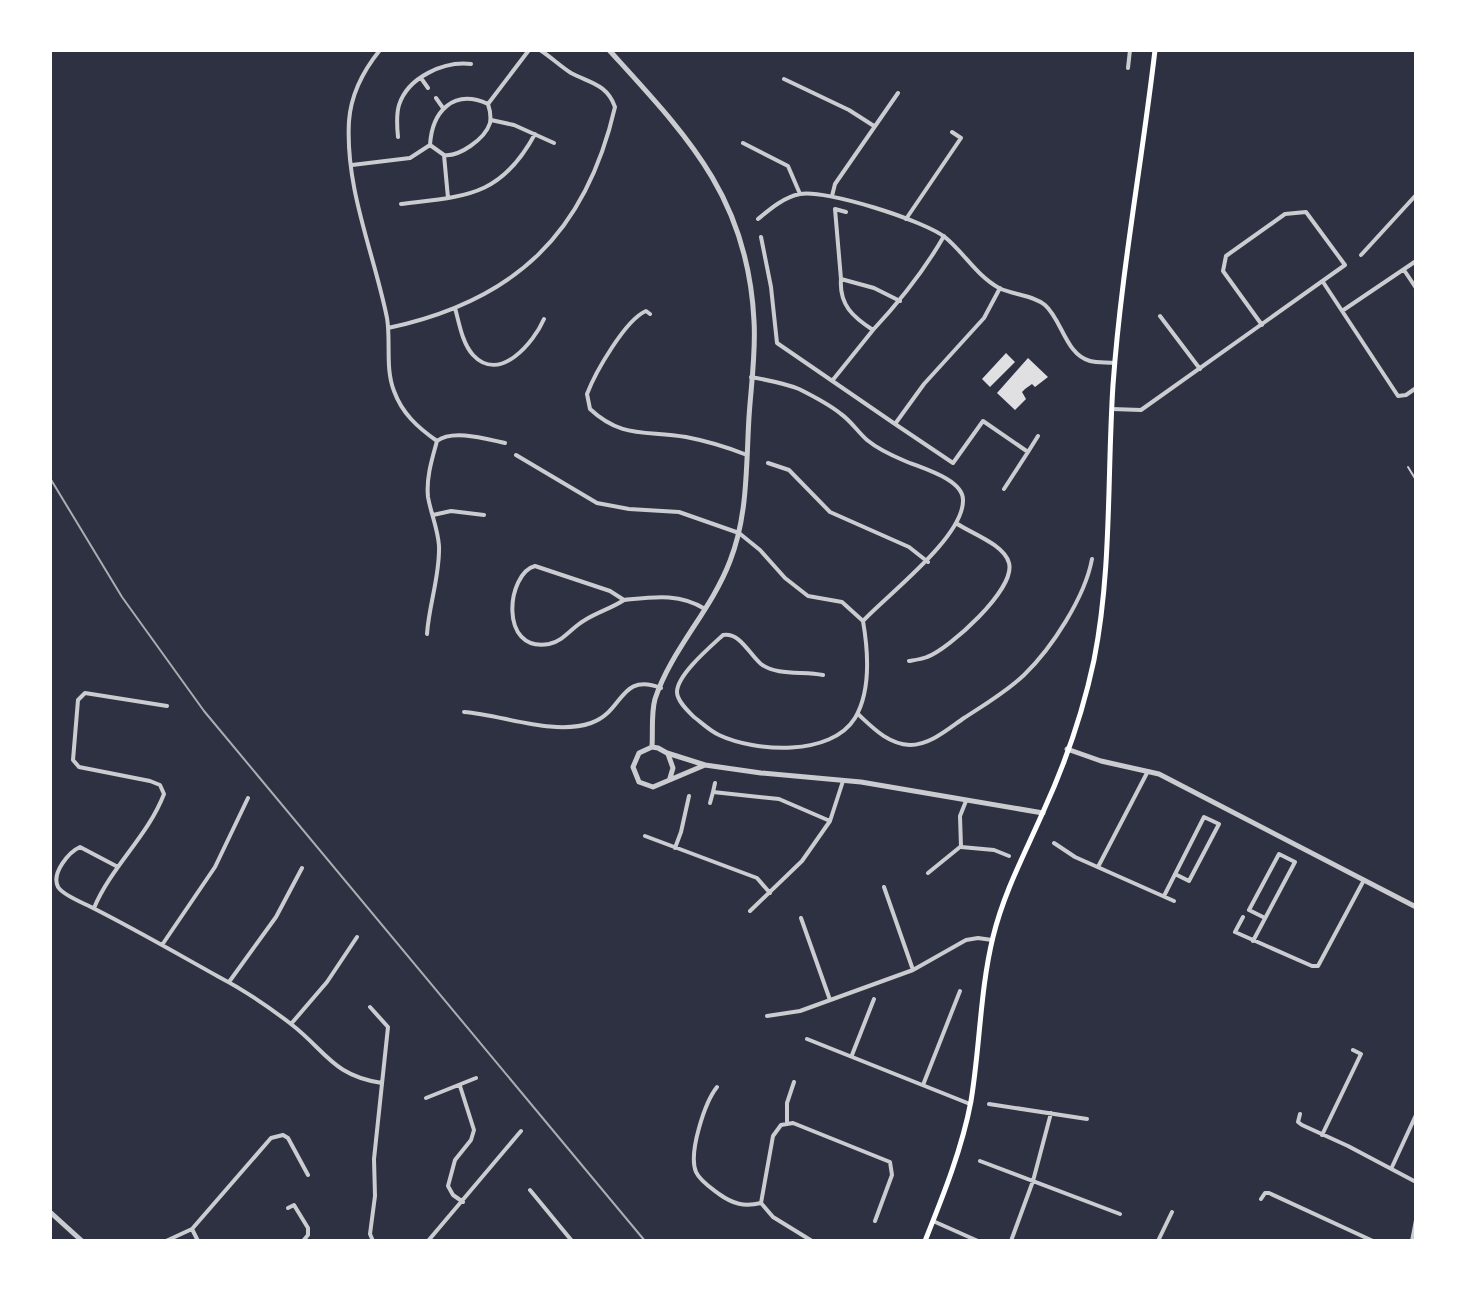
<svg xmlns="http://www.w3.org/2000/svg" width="1466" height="1291" font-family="'Exo 2',sans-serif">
<rect width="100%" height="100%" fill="#2d3142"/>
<!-- building -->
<path fill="#e0e0e3" d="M1006,353L1015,362L990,387L982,379Z
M1028,358L1048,377L1035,387L1032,384L1025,389L1022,392L1026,399L1015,410L997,393Z"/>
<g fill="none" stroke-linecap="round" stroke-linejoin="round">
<!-- service -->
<path stroke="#caccd0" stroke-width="2" d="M1408,467L1416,480"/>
<!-- minor -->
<path stroke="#caccd0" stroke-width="4" d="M380,50C363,71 351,94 349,121C345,189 374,253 387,318C391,342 385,368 394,391C402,413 417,427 437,441
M1128,68L1130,50
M421,78L428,88
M784,79L849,110L874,126
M436,98L443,108
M488,104L529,50
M491,120L514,125L554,143
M398,137C397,127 396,115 399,105C408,77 444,61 471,64
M743,143L788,166L800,194
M430,145L444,155C459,157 485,139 490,123C491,117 490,110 488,104
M430,145C432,112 453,88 488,104
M444,155L448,198
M352,165L410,158L430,145
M832,196L835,184L898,93
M401,204C466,196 501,197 535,134
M758,219C770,209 784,197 800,194C825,189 926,221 946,238C964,253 977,276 999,288C1013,295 1033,295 1045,305C1062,320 1066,355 1090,361C1098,363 1107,362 1115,363
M906,219L961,138L952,132
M761,237L771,287L777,343L895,424
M1361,255L1416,195
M1404,270L1416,288
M841,279L835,209L846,212
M1323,282L1398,396L1406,395L1416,388
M1000,288L984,318L924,384L895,424L953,463L983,421L1028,452L1004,489
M900,301L874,288L841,279C839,305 853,317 873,330C900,301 924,271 944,236
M455,308C459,322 462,343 473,355C500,384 534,342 544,319
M1342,311L1416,261
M650,314L646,311C625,320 595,373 587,394L590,409C622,439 646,430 686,437C707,441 727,447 747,455
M1160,316L1200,369
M388,328C515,301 586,233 615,107C607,84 590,83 571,73C560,66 551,57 540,50
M751,377C767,380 784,383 799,389C813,396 829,404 841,414C851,421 858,432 867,440C878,449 893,456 905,461C921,468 963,479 963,500C964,537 887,595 863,621
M832,381L873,330
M1112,409L1141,410L1345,265L1306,212L1285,214L1226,256L1223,271L1262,325
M437,441C453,429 486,439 505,443
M1028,452L1038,436
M516,455L597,503L629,509L679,512L739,533L760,550L785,578L808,596L842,602L863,621C868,650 871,691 855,718C831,757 755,752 719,735C710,731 702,723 694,717C688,711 677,701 677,692C677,675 710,647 723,635C740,632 749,654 761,664C777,676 803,671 823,675
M768,463L789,470L830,512L909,547L928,562
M433,515L451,511L484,515
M535,566L610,591L624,600C612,608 598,612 585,620C572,627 564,641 549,644C498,653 507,573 535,566Z
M624,600C654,597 679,593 705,609
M427,634C429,604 440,576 439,546C438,529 431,514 428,497C426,478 432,459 437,441
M909,661C915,660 922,659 927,657C949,649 1016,589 1009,563C1004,544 970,533 956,523
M464,712C503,715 554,736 591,723C624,712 619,672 661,688
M858,714C873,728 888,744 910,745C930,745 948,729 964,718C984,705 1006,692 1024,675C1052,648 1085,597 1092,559
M713,792L715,783
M966,801L960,816L961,847L994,850L1009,856
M710,803L713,792L779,799L830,821L843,781
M645,836L757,878L770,893
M1054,843L1075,857L1174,901
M675,848L681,832L689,796
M118,867L80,847C69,852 51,873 58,887C63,895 81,902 89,906C133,928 176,953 219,977C244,990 269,1007 291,1024C326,1051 333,1076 382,1083
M1098,867L1148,771
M928,873L960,847
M884,887L913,970
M1164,896L1204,817L1219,824L1189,881L1175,874
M94,908C111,867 148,836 164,794L160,785L150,781L79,767L73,760L78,700L85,693L167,706
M750,911L802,861L830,821
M1243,917L1235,932L1312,966H1318L1364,880
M801,918L830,1000
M1253,941L1295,862L1279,854L1249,910L1265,918
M162,945L215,867L248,798
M229,982L276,917L302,868
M370,1007L388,1027L374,1159L375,1196L370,1234L373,1241
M767,1016L800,1011L913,970L966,940L978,938L992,940
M291,1024L327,982L357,937
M807,1039L970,1104
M852,1055L874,999
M923,1085L960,991
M460,1086L474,1130L471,1140L455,1160L448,1186L453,1195L463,1202
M717,1087C705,1102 688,1153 696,1172C700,1181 711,1188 719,1194C733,1204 744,1207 761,1203
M426,1098L476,1078
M989,1104L1087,1119
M1300,1114L1298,1122L1302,1125L1348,1146L1416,1182
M787,1122V1103L794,1082
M1322,1135L1361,1054L1353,1050
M980,1161L1120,1214
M1392,1167L1416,1115
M530,1190L572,1241
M1261,1199L1265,1193H1269L1373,1241
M761,1203L773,1136L781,1125L793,1123L890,1162L892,1175L875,1221
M761,1203L773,1217L812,1241
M288,1208L294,1205L308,1228V1235L303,1241
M933,1221L978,1241
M192,1229L198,1241
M166,1241L192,1229L271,1138L283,1135L288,1138L308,1175
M428,1241L521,1131
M1011,1241L1033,1181L1051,1113
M1158,1241L1172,1212
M1412,1241L1416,1220"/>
<!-- tertiary -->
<path stroke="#caccd0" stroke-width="5" d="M609,50C687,136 748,197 754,321C756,353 751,386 749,417C746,466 748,515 730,561C711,611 671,650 655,699C651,713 653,732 652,747
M1067,749L1101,761L1159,774L1416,907
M668,754L673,768L670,778
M705,765L653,787L639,782L633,767L639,753L652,747L658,748L667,753L705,765L761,773L861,782L1043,813
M50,1212L82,1241"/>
<!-- secondary -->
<path stroke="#fff" stroke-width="5" d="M925,1241C943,1196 962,1149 971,1101C980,1047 980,990 993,937C1004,892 1025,853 1043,812C1065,764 1083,712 1094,660C1112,569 1107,477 1113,385C1121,273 1142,162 1155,50"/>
<!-- rail -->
<path stroke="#abadb3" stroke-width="2" d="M50,478L122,597L204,711L645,1241"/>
</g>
<!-- border -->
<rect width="1466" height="1291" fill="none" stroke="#ffffff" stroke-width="104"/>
</svg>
